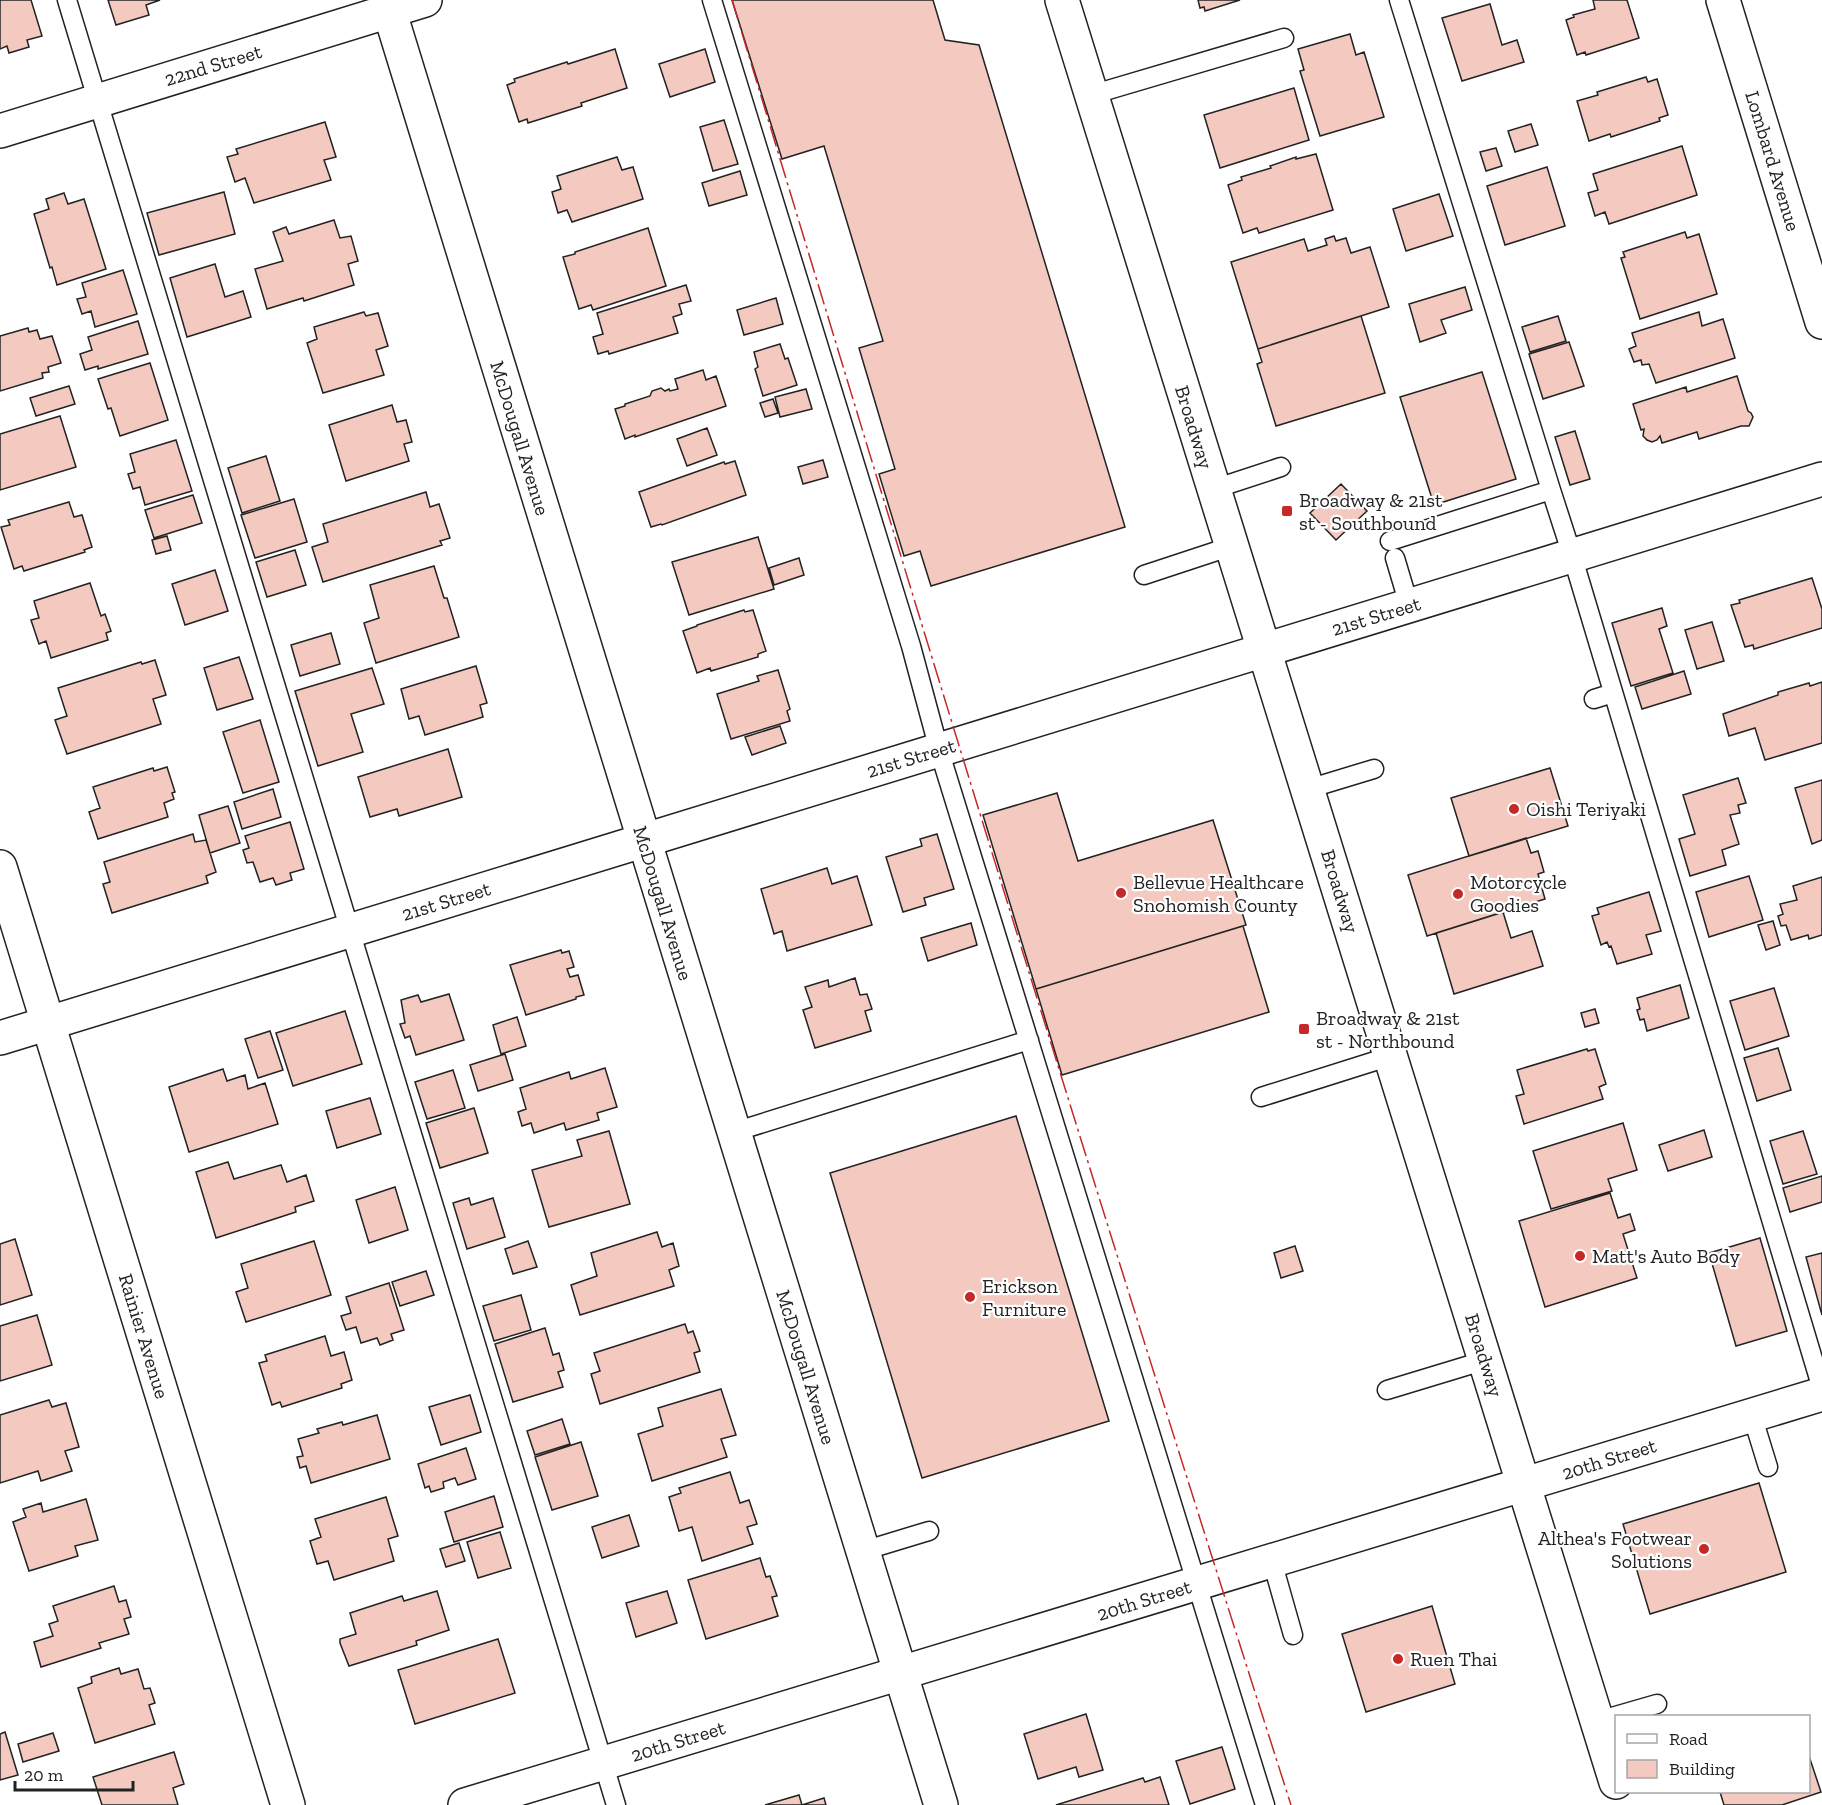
<svg xmlns="http://www.w3.org/2000/svg" width="1822" height="1805" font-family="'Zilla Slab',serif">
<rect width="100%" height="100%" fill="#fff"/>
<!-- building -->
<path fill="#f3c9c0" stroke="#222" stroke-width="1.5" d="M0,0H31L42,36L27,40L29,47L9,53L7,46L0,49Z
M108,0H160L146,5L149,15L116,25Z
M732,0H933L945,40L979,45L1125,527L931,586L920,551L904,556L879,474L895,469L859,348L883,341L824,146L782,159Z
M1198,0H1240L1205,11L1204,7L1200,8Z
M1593,0H1627L1639,38L1586,55L1585,52L1577,55L1566,20L1574,17L1573,15L1595,9Z
M1490,4L1502,45L1517,40L1524,62L1462,81L1442,18Z
M1350,34L1356,55L1364,52L1384,117L1320,136L1300,71L1304,70L1298,49Z
M615,49L627,88L581,103L582,106L528,123L527,119L519,122L507,85L515,82L514,79L567,62L568,64Z
M705,49L715,82L670,97L659,64Z
M1646,77L1648,82L1657,79L1668,115L1659,118L1660,121L1611,137L1610,134L1589,141L1577,101L1598,95L1597,92Z
M1294,88L1309,140L1220,168L1204,115Z
M724,120L738,164L713,171L700,127Z
M325,122L336,157L324,160L331,180L254,203L245,178L235,182L227,157L238,154L236,149Z
M1531,124L1538,145L1515,152L1508,131Z
M1682,146L1697,195L1609,224L1605,212L1595,216L1588,193L1598,190L1593,174Z
M1496,148L1502,166L1486,171L1480,152Z
M1316,154L1333,210L1259,233L1257,228L1243,233L1228,185L1242,180L1241,177L1271,168L1270,166L1296,157V159Z
M617,157L622,170L633,167L643,199L572,222L567,210L558,213L552,192L561,189L557,176Z
M1547,167L1565,226L1505,245L1487,186Z
M740,171L747,195L709,206L702,183Z
M224,192L235,234L159,255L147,213Z
M64,193L68,204L84,199L106,269L57,285L52,267L50,268L34,214L49,209L46,199Z
M1439,194L1453,236L1406,251L1393,209Z
M334,220L340,238L351,236L358,261L348,264L354,285L304,301L303,298L267,309L255,269L283,261L273,232L286,227L289,234Z
M648,228L666,286L593,310L591,305L579,309L563,257L575,254V252Z
M1685,232L1687,238L1699,234L1717,294L1640,319L1621,258L1625,257L1623,252Z
M1334,236L1336,241L1346,238L1351,253L1370,247L1389,307L1258,349L1231,262L1304,239L1308,251L1327,245L1325,239Z
M215,264L225,297L243,291L251,317L187,337L170,278Z
M123,270L137,314L95,327L91,311L82,314L77,299L86,297L82,283Z
M686,285L691,301L679,304L682,314L673,317L678,333L609,354L608,351L598,354L593,337L603,334L597,313Z
M1465,287L1472,310L1441,320L1446,333L1420,342L1409,304Z
M776,298L783,324L744,335L737,310Z
M364,312L366,316L378,313L388,346L376,350L384,375L323,393L307,343L317,339L314,327Z
M1699,312L1702,326L1723,319L1735,358L1656,383L1649,364L1642,365L1641,360L1634,362L1629,349L1636,346L1632,333Z
M1361,316L1385,393L1276,426L1257,364L1262,362L1258,349Z
M1558,316L1566,341L1530,352L1522,327Z
M138,321L148,354L98,369V366L85,370L80,354L92,350L88,337Z
M28,328L29,332L37,330L40,339L52,336L61,363L48,367L49,372L42,373L43,378L0,391V336Z
M1569,342L1584,386L1543,399L1529,354Z
M780,344L785,359L788,358L797,385L763,396L755,369L758,367L754,352Z
M150,363L168,420L120,436L111,408L108,409L98,379Z
M703,370L706,380L716,376L726,406L635,437V435L625,439L615,409L625,406V404L650,396L652,391L661,388L665,391L669,389L670,391L678,389L675,379Z
M1482,372L1516,479L1434,505L1400,397Z
M1737,376L1748,411L1751,413L1753,417L1749,426H1741L1699,439L1697,432L1662,443L1660,436L1657,440L1652,442L1647,440L1643,436L1644,429L1641,430L1633,404L1686,387L1687,392Z
M69,386L75,404L36,416L30,398Z
M806,389L812,409L780,417L775,397Z
M773,399L778,413L765,417L760,403Z
M392,405L397,422L406,420L412,442L404,444L409,461L346,481L329,425Z
M60,416L76,467L0,490V434Z
M707,428L717,455L687,466L677,439Z
M1575,431L1590,479L1570,485L1555,437Z
M176,440L192,491L145,505L140,487L133,489L128,474L135,472L130,454Z
M266,456L280,501L242,513L228,468Z
M823,460L828,477L803,484L798,467Z
M735,461L746,495L662,525L661,524L651,527L639,492L724,462L725,464Z
M1341,484L1367,511L1336,540L1310,513Z
M426,492L430,507L439,504L450,538L440,541L442,545L323,582L312,547L328,542L323,524Z
M193,495L202,523L154,538L145,510Z
M294,499L307,542L255,558L241,515Z
M69,502L74,517L82,515L92,547L84,550L85,552L24,571L22,566L14,569L1,527L10,525L8,520Z
M167,536L171,550L156,554L152,540Z
M758,537L774,589L689,615L672,562Z
M295,550L306,585L267,597L256,562Z
M799,558L804,575L774,585L769,568Z
M434,566L444,598H447L459,637L376,663L364,623L379,618L370,585Z
M215,570L228,611L185,625L172,584Z
M1812,578L1822,609V628L1754,649L1753,645L1745,647L1731,605L1740,603L1739,600Z
M90,583L101,616L105,614L111,631L106,633L108,640L51,658L46,641L39,644L31,620L39,618L34,601Z
M1662,608L1667,626L1659,629L1673,673L1631,686L1612,623Z
M744,610L745,612L753,610L766,651L758,654V657L711,671L710,668L697,673L683,631L697,626V625Z
M1712,622L1724,661L1697,669L1685,630Z
M331,633L340,664L300,676L291,645Z
M239,657L253,699L217,710L204,668Z
M155,660L166,695L153,699L161,724L67,754L55,720L67,716L58,688L141,662L142,664Z
M476,666L487,703L480,705L483,717L425,735L419,716L409,719L401,689Z
M372,668L384,704L351,714L363,752L318,766L295,691Z
M778,670L790,709L787,711L790,721L731,739L717,694L759,681L757,676Z
M1684,671L1691,694L1642,709L1635,687Z
M1822,682V743L1765,760L1755,728L1729,736L1723,714L1778,695V692L1809,683L1810,686Z
M260,720L279,782L243,793L223,732Z
M780,726L786,743L752,755L745,737Z
M448,749L462,797L399,816L397,809L370,817L358,777Z
M167,767L175,792L172,793L174,799L164,803L168,817L98,839L89,812L100,808L93,787L153,768L154,771Z
M1550,768L1568,826L1469,856L1451,798Z
M1738,778L1746,803L1738,805L1740,813L1730,815L1739,844L1722,850L1726,865L1690,876L1679,839L1695,834L1683,795Z
M1822,780V840L1812,844L1795,788Z
M273,789L281,817L242,829L234,802Z
M1057,793L1078,861L1213,820L1246,925L1036,989L983,815Z
M228,806L240,843L210,853L199,815Z
M290,822L304,869L290,873L292,880L276,885L273,878L260,882L253,862L247,863L243,850L249,848L245,836Z
M193,834L195,842L206,840L216,872L206,876L208,883L112,913L103,884L110,882L104,862Z
M937,834L954,889L924,898L926,905L903,912L886,857L922,846L920,839Z
M1526,838L1531,853L1538,851L1544,872L1538,874L1545,899L1427,936L1408,875Z
M827,868L832,884L857,876L872,925L787,951L782,931L774,934L761,889Z
M1749,876L1763,920L1709,937L1696,892Z
M1822,877V935L1809,939L1808,935L1791,940L1786,925L1781,926L1778,916L1783,914L1780,904L1797,900L1793,886Z
M1649,892L1661,931L1646,935L1652,954L1617,964L1611,946L1609,947L1607,942L1601,945L1592,916L1599,914L1597,908Z
M1503,912L1511,938L1532,931L1543,966L1454,994L1436,933Z
M1773,921L1780,945L1766,950L1758,925Z
M971,923L977,945L928,961L921,938Z
M1243,926L1269,1012L1062,1075L1036,989Z
M561,950L562,953L569,951L574,967L567,969L570,977L578,975L584,995L576,997V999L526,1015L510,965Z
M855,978L860,995L867,994L872,1009L865,1011L871,1031L815,1048L803,1010L812,1007L805,987L828,980L829,987Z
M1680,985L1689,1018L1647,1031L1644,1019L1640,1020L1637,1010L1640,1009L1637,998Z
M1774,988L1789,1036L1745,1050L1730,1001Z
M449,994L464,1040L416,1055L410,1036L405,1038L400,1024L405,1023L401,1000L418,995L421,1002Z
M1595,1009L1599,1023L1585,1027L1581,1013Z
M345,1011L362,1064L293,1086L276,1033Z
M517,1017L526,1046L501,1054L493,1025Z
M270,1031L283,1070L258,1078L245,1039Z
M1778,1048L1791,1090L1757,1101L1744,1058Z
M1587,1049L1588,1051L1595,1049L1606,1084L1599,1087L1603,1099L1524,1124L1516,1096L1524,1094L1517,1070Z
M505,1054L513,1080L478,1091L470,1065Z
M605,1068L617,1107L597,1113L599,1120L566,1130L564,1123L534,1133L531,1123L522,1126L518,1112L526,1109L520,1088L569,1072L571,1079Z
M223,1069L227,1081L245,1075L248,1089L265,1083L278,1124L189,1152L169,1087Z
M453,1070L465,1108L427,1119L415,1082Z
M370,1098L381,1134L337,1148L326,1111Z
M474,1108L488,1153L440,1168L426,1123Z
M1016,1116L1109,1421L922,1478L830,1173Z
M1623,1123L1637,1170L1608,1179L1612,1191L1551,1209L1533,1151Z
M1704,1130L1712,1157L1668,1171L1659,1145Z
M609,1131L630,1204L549,1227L532,1170L582,1156L577,1140Z
M1803,1131L1817,1174L1783,1184L1770,1141Z
M228,1162L234,1179L281,1165L287,1182L306,1175L314,1201L295,1207L296,1212L216,1238L196,1172Z
M1822,1176V1202L1790,1212L1783,1188Z
M395,1187L408,1230L369,1243L356,1200Z
M1610,1193L1618,1218L1630,1214L1635,1230L1623,1234L1637,1278L1545,1307L1519,1221Z
M469,1198L471,1205L493,1198L505,1237L467,1249L453,1203Z
M657,1232L662,1247L673,1243L679,1266L669,1270L674,1286L580,1315L571,1285L597,1276L591,1253Z
M1760,1238L1787,1331L1736,1346L1709,1253Z
M15,1239L32,1295L0,1305V1244Z
M314,1241L331,1295L246,1322L236,1292L248,1288L241,1264Z
M528,1241L537,1267L513,1274L505,1249Z
M1295,1246L1303,1271L1281,1278L1274,1253Z
M1822,1253V1315L1806,1257Z
M426,1271L434,1295L400,1306L392,1282Z
M389,1283L404,1330L391,1334L393,1340L380,1345L377,1338L361,1343L356,1327L346,1330L341,1316L351,1313L346,1297Z
M521,1295L531,1330L494,1341L483,1306Z
M37,1315L52,1365L0,1381V1326Z
M685,1324L688,1333L693,1331L700,1351L694,1353L700,1372L600,1404L591,1374L600,1371L594,1353Z
M545,1328L553,1355L559,1353L564,1370L558,1372L563,1387L513,1402L495,1344Z
M325,1336L331,1356L344,1352L352,1380L341,1384L342,1388L282,1407L280,1402L272,1405L259,1363L267,1361L265,1355Z
M721,1389L736,1435L721,1439L727,1457L652,1481L638,1434L663,1426L658,1408Z
M470,1395L481,1432L441,1445L429,1407Z
M49,1400L52,1407L66,1403L79,1447L65,1451L72,1471L41,1481L38,1471L0,1483V1415Z
M377,1415L390,1459L311,1483L306,1466L300,1468L297,1457L303,1456L298,1439L319,1433L317,1429L342,1422L343,1425Z
M562,1419L570,1444L535,1455L527,1431Z
M581,1442L598,1496L552,1510L535,1457Z
M466,1448L476,1479L458,1485L455,1478L443,1482L444,1488L431,1492L429,1486L425,1488L418,1464Z
M730,1472L740,1503L749,1500L757,1524L747,1527L753,1544L702,1561L692,1527L679,1531L669,1497L681,1493L679,1488Z
M1759,1483L1786,1572L1650,1614L1623,1524Z
M494,1496L503,1527L454,1542L445,1512Z
M386,1497L398,1536L388,1539L394,1561L334,1580L328,1561L317,1564L310,1541L321,1537L315,1519Z
M86,1499L98,1540L75,1546L78,1556L29,1571L13,1522L26,1517L23,1509L41,1503L43,1512Z
M629,1515L639,1546L602,1558L592,1527Z
M500,1532L511,1568L478,1578L467,1542Z
M459,1543L465,1561L446,1567L440,1549Z
M760,1558L766,1577L770,1576L777,1596L772,1597L778,1616L706,1639L688,1580Z
M114,1586L119,1602L126,1600L131,1617L124,1619L129,1634L99,1643L101,1648L41,1667L34,1642L53,1636L49,1624L58,1621L53,1606Z
M437,1591L449,1630L416,1641L417,1645L349,1666L340,1643V1639L356,1634L350,1613L402,1596L404,1601Z
M667,1591L677,1623L636,1637L626,1603Z
M1432,1606L1455,1684L1366,1712L1342,1634Z
M498,1639L515,1693L415,1724L398,1670Z
M119,1668L121,1674L138,1669L144,1689L150,1688L155,1703L149,1705L155,1724L95,1743L78,1688L92,1683L91,1677Z
M1086,1714L1103,1770L1079,1777L1076,1767L1038,1779L1024,1734Z
M5,1732L18,1775L0,1780V1734Z
M53,1733L59,1751L23,1762L18,1744Z
M1222,1747L1235,1789L1190,1804L1176,1761Z
M174,1752L184,1784L173,1788L178,1805H102L93,1777Z
M1808,1753L1821,1792L1782,1805H1724L1720,1792H1808Z
M1160,1777L1169,1805H1056L1143,1778L1145,1782Z
M799,1795L802,1805L824,1798L826,1805H765Z"/>
<g fill="none" stroke-linecap="round" stroke-linejoin="round">
<!-- lane casing -->
<g stroke="#222" stroke-width="21">
<path id="lane" d="M67,0L616,1805
M712,0L911,646L939,750L1265,1805
M1399,0L1551,490L1572,555L1822,1389
M1091,95L1284,38
M1214,489L1281,467
M1390,541L1551,490
M1395,558L1409,605
M1144,575L1232,546
M1594,699L1613,693
M1308,789L1374,769
M1261,1097L1391,1056
M734,1132L1029,1040
M1387,1390L1486,1360
M1752,1415L1768,1467
M863,1551L929,1531
M1272,1561L1293,1635
M1598,1721L1657,1704"/>
</g>
<!-- street casing -->
<g stroke="#222" stroke-width="36">
<path id="street" d="M1723,0L1822,322
M0,131L425,0
M0,867L288,1805
M0,1038L1822,479
M465,1805L1822,1394"/>
</g>
<!-- secondary casing -->
<g stroke="#222" stroke-width="36">
<path id="secondary" d="M386,0L941,1805"/>
</g>
<!-- primary casing -->
<g stroke="#222" stroke-width="36">
<path id="primary" d="M1062,0L1616,1782"/>
</g>
<!-- lane -->
<use href="#lane" stroke="#fff" stroke-width="18"/>
<!-- street -->
<use href="#street" stroke="#fff" stroke-width="33"/>
<!-- secondary -->
<use href="#secondary" stroke="#fff" stroke-width="33"/>
<!-- primary -->
<use href="#primary" stroke="#fff" stroke-width="33"/>
<!-- power -->
<path stroke="#c62828" stroke-width="1.5" stroke-dasharray="21 4.5 3 4.5" stroke-linecap="butt" d="M732,0C914,603 1099,1205 1291,1805"/>
</g>
<!-- markers -->
<g fill="#c62828" stroke="#fff" stroke-width="2">
<rect x="1281" y="505" width="12" height="12" rx="3"/>
<circle cx="1514" cy="809" r="6"/>
<circle cx="1121" cy="893" r="6"/>
<circle cx="1458" cy="894" r="6"/>
<rect x="1298" y="1023" width="12" height="12" rx="3"/>
<circle cx="1580" cy="1256" r="6"/>
<circle cx="970" cy="1297" r="6"/>
<circle cx="1704" cy="1549" r="6"/>
<circle cx="1398" cy="1659" r="6"/>
</g>
<g text-anchor="middle" dominant-baseline="central" stroke-width="4.5" stroke-linejoin="round" paint-order="stroke">
<!-- street labels -->
<g font-size="20" fill="#222" stroke="#fff">
<text transform="translate(213 65) rotate(-17)">22nd Street</text>
<text transform="translate(1773 161) rotate(73)">Lombard Avenue</text>
<text transform="translate(1194 427) rotate(73)">Broadway</text>
<text transform="translate(520 438) rotate(73)">McDougall Avenue</text>
<text transform="translate(1376 616) rotate(-17)">21st Street</text>
<text transform="translate(911 758) rotate(-17)">21st Street</text>
<text transform="translate(1340 891) rotate(73)">Broadway</text>
<text transform="translate(446 901) rotate(-17)">21st Street</text>
<text transform="translate(663 903) rotate(73)">McDougall Avenue</text>
<text transform="translate(144 1336) rotate(73)">Rainier Avenue</text>
<text transform="translate(1484 1355) rotate(73)">Broadway</text>
<text transform="translate(806 1367) rotate(73)">McDougall Avenue</text>
<text transform="translate(1609 1459) rotate(-17)">20th Street</text>
<text transform="translate(1144 1600) rotate(-17)">20th Street</text>
<text transform="translate(678 1741) rotate(-17)">20th Street</text>
</g>
<!-- poi labels -->
<g font-size="20" fill="#222" stroke="#fff" text-anchor="start">
<text x="1299" y="500">Broadway &amp; 21st<tspan x="1299" dy="23">st - Southbound</tspan></text>
<text x="1526" y="809">Oishi Teriyaki</text>
<text x="1133" y="882">Bellevue Healthcare<tspan x="1133" dy="23">Snohomish County</tspan></text>
<text x="1470" y="882">Motorcycle<tspan x="1470" dy="23">Goodies</tspan></text>
<text x="1316" y="1018">Broadway &amp; 21st<tspan x="1316" dy="23">st - Northbound</tspan></text>
<text x="1592" y="1256">Matt's Auto Body</text>
<text x="982" y="1286">Erickson<tspan x="982" dy="23">Furniture</tspan></text>
<text x="1692" y="1538" text-anchor="end">Althea's Footwear<tspan x="1692" dy="23">Solutions</tspan></text>
<text x="1410" y="1659">Ruen Thai</text>
</g>
</g>
<!-- legend -->
<rect x="1615" y="1715" width="195" height="78" fill="#ffffff" stroke="#a7a7a7" stroke-width="1.5"/>
<rect x="1627" y="1734" width="30" height="9" fill="#ffffff" stroke="#a7a7a7" stroke-width="1.5"/>
<text x="1669" y="1745" font-size="18" fill="#222222">Road</text>
<rect x="1627" y="1760" width="30" height="18" fill="#f3c9c0" stroke="#a7a7a7" stroke-width="1.5"/>
<text x="1669" y="1775" font-size="18" fill="#222222">Building</text>
<!-- scale -->
<path d="M15 1781v9h118v-9" fill="none" stroke="#222222" stroke-width="3"/>
<text x="24" y="1781" font-size="18" fill="#222222" stroke="#ffffff" stroke-width="4.5" paint-order="stroke">20 m</text>
</svg>
